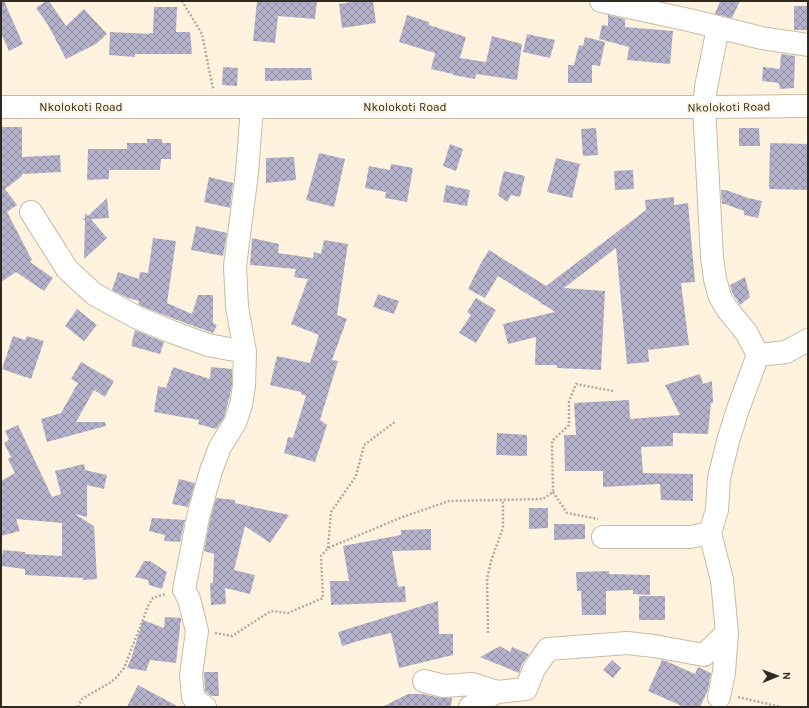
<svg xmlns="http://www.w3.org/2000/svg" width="809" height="708" font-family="Karla,sans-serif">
<defs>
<pattern id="building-cross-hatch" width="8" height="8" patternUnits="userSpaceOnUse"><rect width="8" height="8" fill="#b4b1ca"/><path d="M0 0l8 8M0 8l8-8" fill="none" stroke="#9390a4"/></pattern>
</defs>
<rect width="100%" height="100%" fill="#fff3e0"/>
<!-- building -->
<path fill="url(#building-cross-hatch)" d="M1,1H4L23,44L9,51L1,33Z
M46,1H49L66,26L84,9L107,34L96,44L66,59L48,25L36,8Z
M257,1H317L315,19L278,16L275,43L253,41Z
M358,1H373L376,23L342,28L339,4Z
M720,1H740L732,18L715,14Z
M794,6H808V30H794Z
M154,7H177L176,32H190L192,54H135V57L109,55L110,32L150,34V33H153Z
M407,15L429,22V25L466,37L460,58L486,62L492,36L522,44L517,80L476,74L475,79L453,75V74L431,69L435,53L399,42Z
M608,15L625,19V27L673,31L670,64L627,60L629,47L599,39L602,25L608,26Z
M527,34L555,40L550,58L523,52Z
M585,37L605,42L600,66L592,65V83H568V65H574L579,45L583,46Z
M781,54L795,56L794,88L780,89L779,83L762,81L763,67L780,69Z
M223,67L238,68L237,86L222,85Z
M265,68H311L312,80L265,81Z
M1,127H22V157L60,155L61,172L22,174V176L5,189L17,205L7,212L32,260L30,262L53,278L44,291L16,272L1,282Z
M596,128L598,155L583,156L581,129Z
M739,128H759L760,146H739Z
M147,139H162V143H171V159H161L160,170H109V179L87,180L88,149H127V143H147Z
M770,143L808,144V190L769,189Z
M450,144L463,149L456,171L443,166Z
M319,153L345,159L334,207L306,200Z
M294,157L296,180L266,183V158Z
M556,158L580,164L572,198L547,192Z
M391,164L413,168L407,202L385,198L386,192L365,188L369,166L390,170Z
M633,170L634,189L615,190L614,171Z
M504,171L525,176L520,197L511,195L507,202L498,195Z
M209,177L233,183L230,208L204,202Z
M446,185L470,190L467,206L443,202Z
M721,190H726L748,198L762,201L758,218L744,215V211L725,204H722Z
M674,197V205L688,203L695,282L681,283L689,345L648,350L649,362L627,364L616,248L564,288L605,291L601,370L557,368V365H535L536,337L508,344L503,324L555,312L543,304L542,305L540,302L498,276L485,298L468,289L480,265L489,250L546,286L646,210L645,200Z
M107,198L109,218L91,219L107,238L84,259L85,220H83L85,218V213L88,216Z
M196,226L227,233L223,256L191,250Z
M153,238L176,241L167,303L192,314L198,295H213V323L217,325L213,333L177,320L141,306L138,304L139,301L128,298L112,290L118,272L139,279L140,272L148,273Z
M252,238L279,244L278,253L313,258L314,252L321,254L324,240L348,244L337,315L347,319L332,360L338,361L320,420L327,425L315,462L284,453L288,437L293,438L306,396L301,394V392L270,385L277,356L310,363L319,335L291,324L308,279L294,277L296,269L250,265Z
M745,277L750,297L740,305L732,292L730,285Z
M378,294L399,301L394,314L373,307Z
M476,298L496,310L476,343L459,333L471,315L467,312Z
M77,309L97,325L84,341L65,326Z
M135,330L164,342L160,354L131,346Z
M13,336L25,340L27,336L44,341L31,379L2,369Z
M81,362L114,381L105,397L94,390L76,422H105L106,426L47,442L41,419L61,413L78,383L71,379Z
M173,367L210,379L211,367L232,369V385L229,399L224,418L216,429L198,424L199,420L154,412L158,386L166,388Z
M700,374L703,384L712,381L713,403H711L708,434L673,433V446L641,447L643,473L693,474V501L661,500L660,484L603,487V471H565L564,435H576L574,403L629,400L630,419L680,415L665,385Z
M18,425L52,497L61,494L55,471L84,464L85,470L107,475L104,489L87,485V517L75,514L94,526L97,579L83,580V578L25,575V569L1,566L3,550L25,552V554L62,556V523L16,519L20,531L1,536V481L15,473L8,459L11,457L4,443L9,440L5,431Z
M497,433L527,435V456L496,455Z
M179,479L195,483L188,507L172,504Z
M216,498L235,500V503L289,515L270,543L245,526L234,570L255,575L250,594L225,588L226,604L211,605L210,583H213L214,554L204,551L210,520Z
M529,508H548V528L529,529Z
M152,518L185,520L180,542L164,541L165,535L149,531Z
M554,524H585V539L554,540Z
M431,529V550L392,551L398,587L405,586L406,602L331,605L330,581H349L343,546L401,535V530Z
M144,561H150L167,572L162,589L149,585L148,580L135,577Z
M609,571V574L650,575V595L633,594V590L606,591V615H582L581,591H577L576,572Z
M639,596H665V620H639Z
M438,601L439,634H453V655L399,668L391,633L365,639L342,646L338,632Z
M165,617L181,618L176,663L150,660L146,671L127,668L131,659L143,620L164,628Z
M500,646L510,652L512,647L529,654L522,664L519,673L480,657Z
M612,660L621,668L613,678L603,670Z
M662,660L666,661L695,674L698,667L711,673L708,690L700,707H684L648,691Z
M204,672H218L219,696H211L205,691Z
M138,685L179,707H127Z
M408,694H423L441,698H452L451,707H382Z"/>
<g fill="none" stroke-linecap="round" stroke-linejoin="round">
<!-- minor casing -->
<g stroke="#c8bba3" stroke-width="24">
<path id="minor" d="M601,1L689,20L762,38L808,45
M718,28L706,87L704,107L712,257L715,279L720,297L727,309L746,332L758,355L738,409L728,441L719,478L717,510L710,533L722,580L727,633L724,672L719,697
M31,212L67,269L94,294L136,317L172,332L208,345L245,352
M758,355L786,352L808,340
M603,537H690L710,533
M424,681L444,686L472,684L497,692L526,689L534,669L548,649L627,643L654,646L704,655L727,633
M205,707L199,703L193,697L191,675L197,631L189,599L184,590L198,517L211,471L220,447L235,423L241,405L244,386L245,352L237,307L235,266L247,173L252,107
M470,707L497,692"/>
</g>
<!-- major casing -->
<g stroke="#c8bba3" stroke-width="24">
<path id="major" d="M1,107H704L808,106"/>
</g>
<!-- path -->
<path stroke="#b4aa9b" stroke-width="2.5" stroke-dasharray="2 2" stroke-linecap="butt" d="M182,1L202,34L213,89
M553,492L567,513L598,519
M328,548L331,512L356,476L364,445L396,421
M215,633L232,636L271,611L288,613L323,598L321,556L328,548L400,518L449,501L543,499L553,492L552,441L569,425V401L576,384L613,391
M488,633L487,579L491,561L503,528V500
M738,697L781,707
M78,707L82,699L111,682L117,677L124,668L149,604L153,598L166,594"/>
<!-- minor -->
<use href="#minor" stroke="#fff" stroke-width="22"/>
<!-- major -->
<use href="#major" stroke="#fff" stroke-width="22"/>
</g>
<g text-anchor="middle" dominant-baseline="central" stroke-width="3.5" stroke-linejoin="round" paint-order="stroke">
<!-- street labels -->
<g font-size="12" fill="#302a21" stroke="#fff3e0">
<text x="81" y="107">Nkolokoti Road</text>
<text x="405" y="107">Nkolokoti Road</text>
<text transform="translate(729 107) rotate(-1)">Nkolokoti Road</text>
</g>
</g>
<!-- border -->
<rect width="809" height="708" fill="none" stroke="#302a21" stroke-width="4"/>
<!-- north arrow -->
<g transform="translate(777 676) rotate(89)" stroke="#fff3e0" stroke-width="3" paint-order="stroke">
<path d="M0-3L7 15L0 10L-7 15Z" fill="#302a21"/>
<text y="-6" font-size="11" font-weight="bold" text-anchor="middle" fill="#302a21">N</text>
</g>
</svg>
